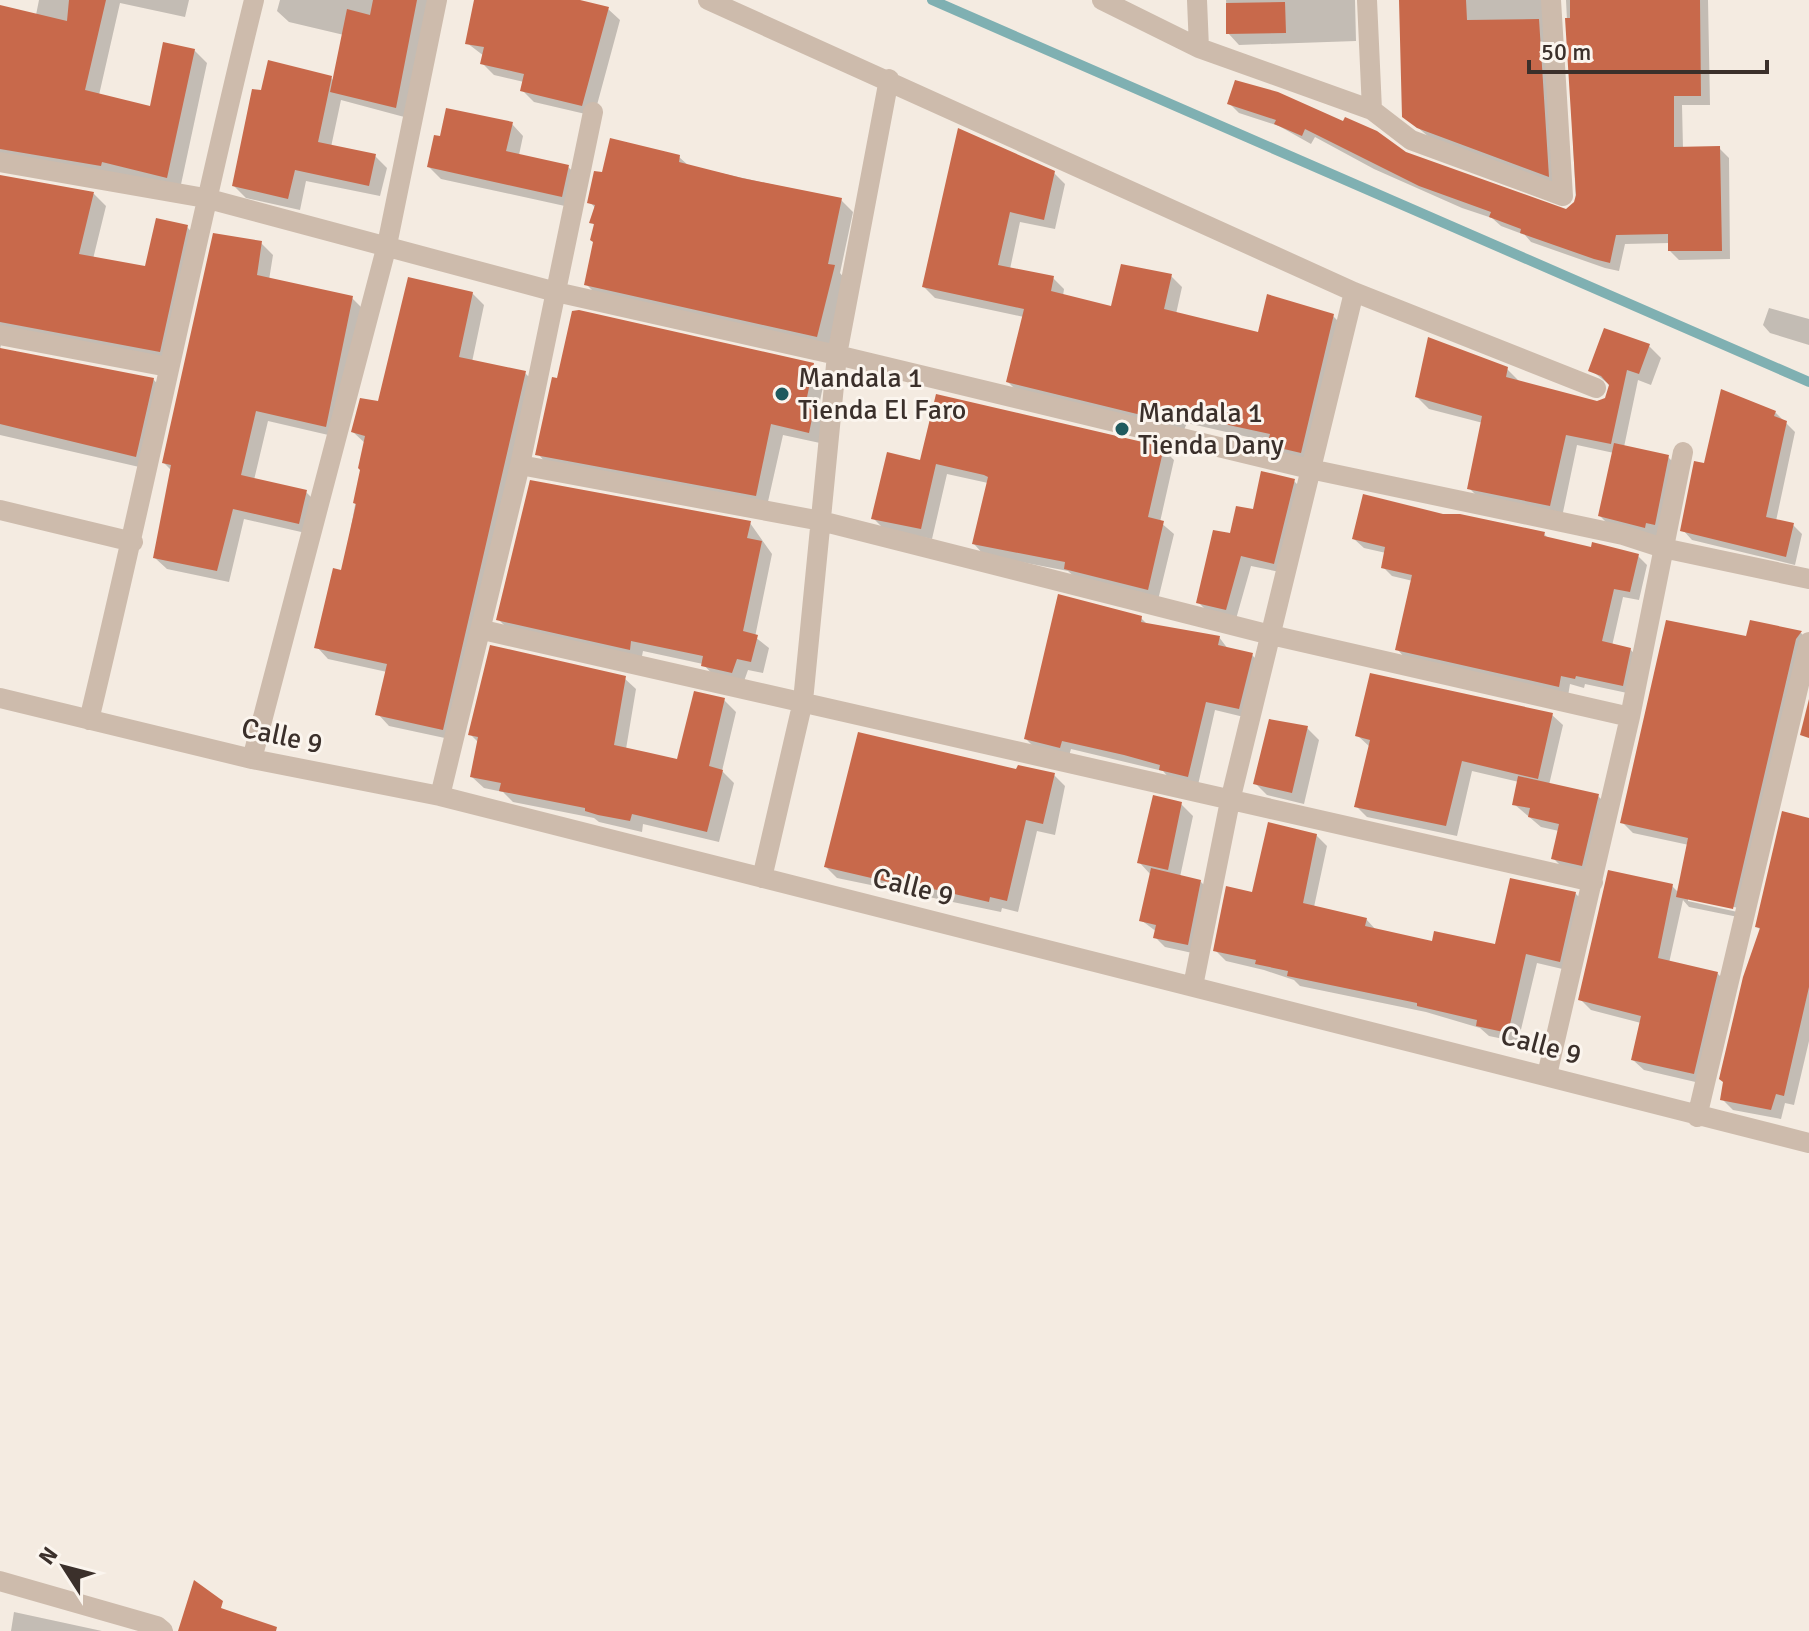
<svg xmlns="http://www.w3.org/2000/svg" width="1809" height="1631" font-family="Signika,sans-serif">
<rect width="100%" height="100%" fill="#f4ebe1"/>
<!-- shadow -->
<path fill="#0003" fill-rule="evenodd" d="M39,0H189L185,17L120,3L99,95L151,108L194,50L207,63L180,189L0,171V24L36,15Z
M280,0H437L408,118L341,100L331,147L375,156L387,168L380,196L306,181L300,210L246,198L234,186L331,78L334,81L344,35L289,22L277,11Z
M476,0H571L608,9L620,20L594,116L534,102L522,90L524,82L494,75L482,63L484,56L467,43Z
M1226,0H1355L1356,41L1239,45L1228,33Z
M1401,0H1553L1557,185L1429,137L1404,116Z
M1566,0H1708L1710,105H1682L1683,149L1719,148L1729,158L1730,259L1679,260L1670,251V243L1625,244L1619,271L1605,268L1531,242L1525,235L1501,226L1492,218L1462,208L1374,169L1315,137L1311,144L1279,126L1239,113L1229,103L1406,154L1566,211L1576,203Z
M512,124L523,136L519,155L568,167L580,178L574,208L441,179L429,167Z
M679,157L689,166L841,200L853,212L840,273L845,279L829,348L598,296L586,284L595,243V226L592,222L596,209L590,202L604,175Z
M1054,173L1065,184L1055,229L1020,222L1010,269L1053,278L1064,289L1063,296L1112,308L1171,276L1182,287L1176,314L1260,334L1333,316L1344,327L1311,463L1280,456L1270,442L1187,423L1183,432L1019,393L1008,382L1024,317L935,298L924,287Z
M0,177L94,194L106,206L93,259L147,269L187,227L199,240L172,364L2,339L0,350L153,379L165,392L148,469L0,435Z
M261,243L273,255L269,280L352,298L364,310L337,437L268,421L254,480L306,492L317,503L310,534L244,519L229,582L167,569L155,558L172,471L164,463Z
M472,293L484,305L472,362L525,373L537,385L454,740L389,726L378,714L387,672L328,659L317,647L343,572L366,444L353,432Z
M1769,308L1809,319V345L1770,333L1763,325Z
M1649,346L1661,358L1651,385L1638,380L1624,447L1668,457L1680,469L1656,539L1612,528L1600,516L1614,453L1577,445L1562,517L1481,500L1469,488L1483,423L1429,409L1417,397L1507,369L1519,381L1597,403L1606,399L1611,386L1591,370Z
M813,365L825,377L817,415L825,423L820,443L783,435L767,506L549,466L538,454Z
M1775,412L1795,432L1776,521L1793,525L1802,534L1795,565L1692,540L1683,530Z
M1163,449L1174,460L1160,522L1174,534L1158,600L1077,579L1068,571L984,555L974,544L988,483L947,474L932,539L884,529L873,518L922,462Z
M1294,481L1304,491L1285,573L1251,566L1236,619L1208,612L1198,602L1231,536L1254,511Z
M1443,516L1544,534L1549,539L1593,549L1638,556L1647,565L1639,600L1623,597L1612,646L1630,649L1639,659L1632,694L1585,684L1584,688L1570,684L1568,696L1406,659L1397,649L1413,581L1392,576L1383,567L1386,553L1364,548L1354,539Z
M750,523L772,554L755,637L769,648L763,673L748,670L743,684L715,677L703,664L643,651L641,661L510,631L498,619Z
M1141,618L1148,625L1219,637L1228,649L1252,655L1261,664L1248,718L1215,710L1198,785L1170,779L1163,771L1071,749L1069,756L1035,748L1026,739Z
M1751,622L1801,633L1809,641L1743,918L1689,907L1683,900L1669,963L1717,973L1728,984L1704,1084L1644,1070L1633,1060L1641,1023L1591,1010L1580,999L1672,886L1679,893L1689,845L1633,833L1622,822L1747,639ZM1688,897L1743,909L1742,913L1688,901Z
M624,678L636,689L626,749L679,761L724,700L736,712L722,771L734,783L719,842L643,824L642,832L599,822L594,818L513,802L503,792L484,788L472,777L479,743L470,734Z
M1552,715L1563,725L1549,785L1598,796L1609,807L1593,876L1564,869L1553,858L1559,831L1541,827L1514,804L1519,782L1472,771L1457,836L1367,817L1356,806L1370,747L1358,736Z
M1307,728L1319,740L1304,804L1267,795L1255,783Z
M1018,772L1054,775L1065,786L1055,835L1037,831L1018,912L1002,908L1001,912L837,878L826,867Z
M1181,804L1193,816L1180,877L1200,881L1210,891L1197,954L1165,947L1155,937L1157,932L1141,920L1151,875L1139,862Z
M1809,820V1041L1794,1105L1785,1103L1781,1119L1733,1110L1723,1100L1761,930L1757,927Z
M1316,835L1327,846L1314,907L1366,919L1377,931L1434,943L1496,947L1575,893L1586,904L1571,971L1537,963L1518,1042L1489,1036L1480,1028L1426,1012L1300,986L1294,980L1264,970L1226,961L1215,950L1253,894Z
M14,1612L102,1631H11Z"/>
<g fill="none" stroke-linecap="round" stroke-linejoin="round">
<!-- stream -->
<path stroke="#7fb0b2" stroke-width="10" d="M932,0L1809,382"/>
</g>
<!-- building -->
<path fill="#c8694b" d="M69,0H106L85,90L150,106L163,42L195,49L167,178L102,162L101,166L0,149V5L67,21Z
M373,0H417L396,108L330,92L347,9L370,15Z
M474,0H580L609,7L582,106L520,91L524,74L480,64L484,47L465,44Z
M1399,0H1466L1467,20L1539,19L1549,177L1417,128L1402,117Z
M1570,0H1700L1701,96H1674V147L1720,146L1722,251H1668V234L1616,235L1610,263L1594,259L1520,233L1521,229L1489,217L1491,212L1419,186L1305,129L1302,136L1274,124L1276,120L1227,104L1235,80L1278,92L1343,121L1345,117L1377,131L1406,152L1566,209L1574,202L1576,195L1565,18H1570Z
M1285,2L1286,33L1226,34V3Z
M268,60L332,76L318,142L376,154L369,186L295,170L288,199L232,186L252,89L261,90Z
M446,108L513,122L506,151L569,165L562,197L427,167L434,135L440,136Z
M958,128L1055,171L1044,220L1010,212L998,265L1054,276L1051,291L1111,306L1121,264L1172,274L1164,309L1258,332L1267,294L1334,314L1301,453L1267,445L1270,434L1173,413L1170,422L1006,382L1024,309L922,287Z
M610,138L680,155L679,162L742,178L842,198L828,264L835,265L817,337L584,285L593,242L590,240L594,224L589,223L595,205L587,203L594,171L602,172Z
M0,175L94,192L79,254L145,266L156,218L188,225L160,352L0,322Z
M213,233L262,241L257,275L353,296L326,427L256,411L241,475L307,490L299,524L233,509L217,571L153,558L171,465L162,463Z
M408,277L473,292L459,357L526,371L443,730L375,715L387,664L314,648L333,568L341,570L356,504L353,503L360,470L358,468L365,436L351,432L360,398L378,401Z
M579,310L814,363L805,407L814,409L809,433L771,424L756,496L535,455L552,377L557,378L572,311Z
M1604,328L1650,344L1639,374L1627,370L1611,444L1566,435L1550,506L1467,489L1482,416L1415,397L1428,337L1508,367L1506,377L1597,401L1605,398L1609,385L1601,376L1588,371Z
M0,348L154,378L136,457L0,424Z
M1721,389L1776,411L1774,416L1787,421L1766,517L1794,523L1786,557L1680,531L1694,461L1704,463Z
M936,394L1164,447L1148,517L1164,521L1148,590L1064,569L1065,562L972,544L988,477L984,475L936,464L921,529L871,519L887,452L920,460Z
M1614,443L1669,455L1655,525L1646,523L1645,528L1598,516Z
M1261,471L1295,479L1274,564L1241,556L1226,610L1196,603L1213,530L1230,533L1236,506L1253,509Z
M530,480L751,521L747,538L762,541L743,631L758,635L751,662L737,659L732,673L701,666L703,656L631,641L630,650L496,620Z
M1363,494L1443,514H1460L1545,532L1544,536L1591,547L1592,542L1639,554L1630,592L1614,589L1602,641L1631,648L1623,686L1576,676L1575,679L1561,676L1559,687L1395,650L1412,575L1381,568L1385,547L1352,539Z
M1058,594L1142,616L1141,622L1220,636L1218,645L1253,653L1239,709L1206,702L1188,777L1159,770L1160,765L1124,755L1062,741L1060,748L1024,739Z
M1666,620L1746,636L1750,620L1802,631L1796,639L1733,909L1676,897L1688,838L1620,823Z
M490,645L626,676L614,745L646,752L677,759L694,691L725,698L709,766L723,770L707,832L632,814L630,821L598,815L585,811V808L499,791L501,783L470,777L478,737L468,735Z
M1370,673L1553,713L1538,779L1462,761L1446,826L1354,807L1370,740L1355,736Z
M1809,699V738L1800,735Z
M1269,719L1308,726L1292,793L1253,784Z
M858,732L1016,769L1018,765L1055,773L1043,824L1026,820L1007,901L990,897L989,902L924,887L923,890L824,867Z
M1518,776L1599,794L1582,866L1551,859L1559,824L1528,817L1530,808L1512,805Z
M1153,795L1182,802L1168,870L1137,863Z
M1782,811L1809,818V987L1784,1096L1776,1094L1771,1110L1720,1100L1723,1082L1719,1079L1743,977L1760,928L1755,927Z
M1268,822L1317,834L1303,903L1367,918L1365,926L1432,941L1434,931L1495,944L1510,878L1576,892L1560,962L1526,954L1508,1033L1476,1026L1477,1020L1417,1006V1003L1287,976L1288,971L1255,964L1256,960L1213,951L1226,886L1252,892Z
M1151,868L1201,880L1188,945L1153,938L1156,925L1139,921Z
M1608,870L1673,884L1658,958L1718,972L1694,1074L1631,1060L1641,1016L1578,1000Z
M194,1580L223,1601L221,1608L277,1627L276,1631H178Z"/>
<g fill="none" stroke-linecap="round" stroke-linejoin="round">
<!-- street -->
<path stroke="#cdbbac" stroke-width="20" d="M708,0L1354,292L1596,388
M1102,0L1199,48L1372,110L1411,140L1563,196L1551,0
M1197,0L1199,48
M1367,0L1372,110
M0,162L205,198L556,292L837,355L1310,469L1623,535L1663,548L1809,579
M0,335L168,367
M520,465L821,521L1271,635L1630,717
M0,510L133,542
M483,630L1593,882
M0,698L252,759L440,796L1809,1143
M89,720C147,481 195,239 254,0
M252,759L387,245L437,0
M440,796L520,465L593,112
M762,878L803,701L837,355L889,79
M1193,986L1230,801L1354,292
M1547,1075L1630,717L1683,452
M1697,1117L1809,642
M0,1581L157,1626L163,1631"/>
</g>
<!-- markers -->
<g fill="#1f5a5e" stroke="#fbf5ee" stroke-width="3">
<circle cx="782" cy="394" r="8"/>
<circle cx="1122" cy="429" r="8"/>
</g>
<g text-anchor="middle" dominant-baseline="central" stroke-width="6" stroke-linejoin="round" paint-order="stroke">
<!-- poi labels -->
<g font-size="28" fill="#3b302b" stroke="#fbf5ee" text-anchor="start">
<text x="798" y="378">Mandala 1<tspan x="798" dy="32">Tienda El Faro</tspan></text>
<text x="1138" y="413">Mandala 1<tspan x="1138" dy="32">Tienda Dany</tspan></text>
</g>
<!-- street labels -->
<g font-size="28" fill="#3b302b" stroke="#fbf5ee">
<text transform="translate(282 736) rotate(12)">Calle 9</text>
<text transform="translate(913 887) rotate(14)">Calle 9</text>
<text transform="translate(1541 1045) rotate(15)">Calle 9</text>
</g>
</g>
<!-- north arrow -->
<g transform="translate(64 1567) rotate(306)" stroke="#fbf5ee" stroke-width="6" paint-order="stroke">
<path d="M0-6L14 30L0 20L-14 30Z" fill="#3b302b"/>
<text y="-12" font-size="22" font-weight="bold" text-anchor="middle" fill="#3b302b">N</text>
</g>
<!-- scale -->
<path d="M1529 60v12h238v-12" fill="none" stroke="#3b302b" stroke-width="4"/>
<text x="1541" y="60" font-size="24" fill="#3b302b" stroke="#fbf5ee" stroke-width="6" paint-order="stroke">50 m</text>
</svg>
